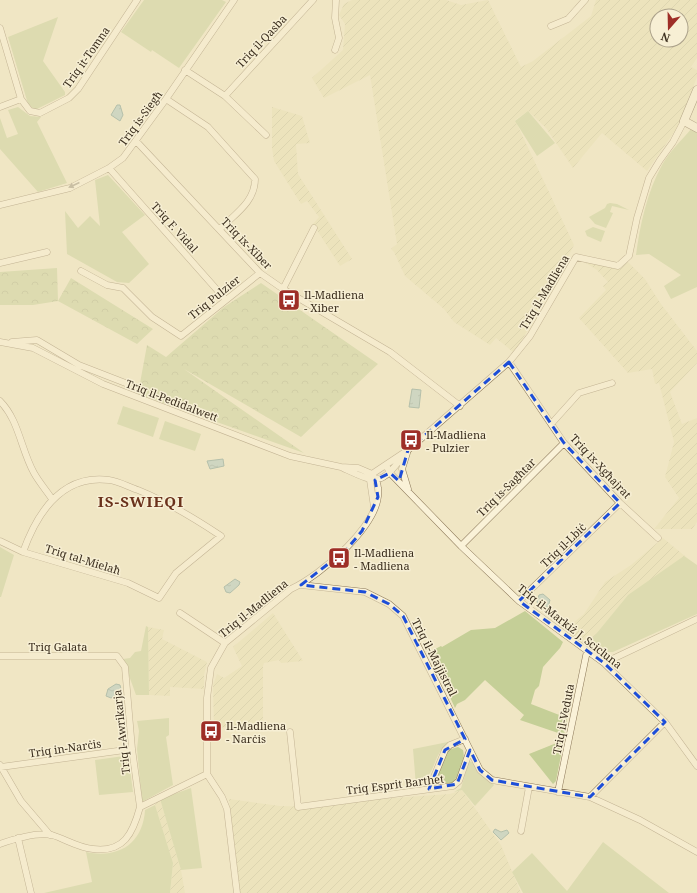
<svg xmlns="http://www.w3.org/2000/svg" width="697" height="893" font-family="'Noto Serif',serif">
<defs>
<pattern id="farmland-furrows" width="10" height="10" patternUnits="userSpaceOnUse"><rect width="10" height="10" fill="#e6e1b1"/><path d="M-1 1l2-2M0 10L10 0M9 11l2-2" fill="none" stroke="#c6c198"/></pattern>
<pattern id="forest-crowns" width="20" height="18" patternUnits="userSpaceOnUse"><rect width="20" height="18" fill="#c5cf97"/><path d="M2 6a3 3 0 1 1 6 0M12 15a3 3 0 1 1 6 0" fill="none" stroke="#aab282"/></pattern>
<pattern id="water-ripples" width="26" height="14" patternUnits="userSpaceOnUse"><rect width="26" height="14" fill="#a6c3bd"/><path d="M2 4q2-2 4 0t4 0M15 11q2-2 4 0t4 0" fill="none" stroke="#889f99"/></pattern>
</defs>
<rect width="100%" height="100%" fill="#f0e6c4"/>
<!-- farmland -->
<path fill="url(#farmland-furrows)" fill-rule="evenodd" d="M352,0H446L461,5L488,0L521,67L533,61L591,16L596,0H697V58L691,67L697,70V77L677,128L647,171L602,133L573,168L546,128L528,111L515,120L574,245L546,300H544L520,344L513,352L496,338L490,345L454,322L444,309L405,276L394,252L391,249L397,244L370,75L324,98L312,78L343,50L345,24L339,15L344,4ZM657,16H681V40H657Z
M272,107L302,116L310,143L296,144L298,174L352,259L340,266L313,224L319,217L307,201L301,204L274,161L272,148Z
M581,260L621,268L628,262L645,279L661,304L697,351V363L670,392L682,424L697,418V522L692,529H654L679,498L665,477L674,442L659,383L655,384L652,369L628,373L579,318L606,290L603,286L608,282L597,270Z
M663,538L697,566L628,595L587,645L569,633L574,622L584,614L605,582L631,565Z
M273,613L303,661L281,663L279,660L264,663L263,666V724L214,728L213,685L217,674L224,678L242,666L233,647Z
M148,627L164,630L162,639L207,662L204,675V689L170,687V696L149,695Z
M462,790L501,845L521,893H240L229,799L280,806L316,807L379,799L450,794Z
M160,799L181,870L185,893H170L173,863L155,805Z"/>
<!-- grass -->
<path fill="#c5cf97" d="M144,0H222L226,2L179,68L152,50L151,52L121,32Z
M58,17L43,61L65,92V95L35,110L28,104L8,37Z
M18,107L30,116L41,117L37,122L67,183L38,192L0,149V118L7,138L18,134L8,110Z
M528,111L555,143L537,156L515,121Z
M691,129L697,131V287L671,299L664,286L681,275L649,254L636,255C640,225 647,192 662,165C669,152 682,140 691,129Z
M108,175L145,215L122,232L149,264L129,283L117,282L67,254L65,211L78,228L90,216L100,226L95,180Z
M610,203L617,204L629,210L612,206L610,212L613,213L606,228L595,224L589,217L605,208L607,204Z
M593,227L605,231L601,242L587,236L585,231Z
M123,406L159,418L153,437L117,424Z
M165,421L201,434L195,451L159,439Z
M0,547L14,555L1,597H0Z
M684,556L697,565V614L613,652H597L587,645L628,595Z
M525,611L563,642L560,648L543,667L539,686L535,690L531,704L567,718L564,735L520,720L524,715L485,680L465,700L457,704L455,708L429,652L441,646L442,647L471,630L495,628Z
M146,626L148,627L149,695H136L123,659L130,658L135,652L141,651Z
M169,718V735L166,737L173,785L142,802L137,749L139,731L137,721Z
M564,740L556,781L553,784L529,754Z
M453,741C429,753 441,772 416,786L413,749Z
M458,747L463,750C466,761 460,775 452,783H445L439,779V772L448,750Z
M124,756L129,762L133,792L99,795L95,760Z
M469,761L472,762L494,785L475,806L462,790L454,792L461,788Z
M191,788L202,868L181,870L160,799Z
M155,805L173,863L170,893H44L92,882L86,852C118,859 143,844 145,810Z
M603,842L669,893H523L512,872L532,853L567,891Z"/>
<!-- forest -->
<path fill="url(#forest-crowns)" d="M57,268L58,301L71,278L153,329L137,344L58,301L33,305H0V272Z
M261,283L378,364L301,437L184,369L304,453L138,394L147,345L166,357L224,307Z"/>
<!-- water -->
<path fill="url(#water-ripples)" stroke="#6c928b" d="M117,105H120L123,115L120,121L111,115Z
M412,389L421,390L419,408L409,407Z
M223,459L224,466L210,469L207,461Z
M235,579L240,582L239,585L230,593L226,592L224,587Z
M543,594L550,600L548,607H544L541,602L539,606L537,602L539,595Z
M116,684L120,685L121,689L115,696L111,698L106,696L108,689Z
M495,829L501,832L507,830L509,833L501,840L493,832Z"/>
<g fill="none" stroke-linecap="round" stroke-linejoin="round">
<!-- street casing -->
<g stroke="#8c7859" stroke-width="7">
<path id="street" d="M551,26L568,19L585,0
M0,28L21,99L30,111L40,113L69,98L78,89L137,0
M335,50L339,38L335,18L336,0
M185,70L225,96L266,135
M225,96L313,0
M166,99L208,127L255,179C255,202 235,214 220,229
M0,107L21,99
M136,141L260,273L283,289L390,352L460,406
M109,168L226,300
M0,205L70,188L109,168L123,158L166,99L234,0
M0,263L47,252
M81,271L107,285L123,288L152,317L181,336L260,273
M283,289L314,228
M0,342L33,348L103,384L290,456L341,467L358,468L372,474
M12,342L37,340L79,365L128,384
M509,362L564,443L620,503L658,538
M0,401C19,420 21,450 34,473C39,482 46,490 52,499
M552,423L579,393L612,383
M407,453L402,469L408,489
M386,465L390,473L461,546L519,601L604,663L665,722L697,766
M343,468C376,483 380,487 403,456
M372,474L408,450L509,362L530,336L576,257L618,266L629,256L637,218L649,178L660,160L673,142L684,121
M370,480L374,507
M0,541L23,552L128,583L159,598L176,573L221,536C194,518 168,502 138,490C129,487 118,481 109,480C62,474 37,513 23,552
M461,546L564,443
M301,585L365,592L389,604L403,616L480,770L492,780L590,797L640,820L697,852
M519,601L620,503
M180,613L225,643
M0,656H117L125,667L132,749L140,807
M604,663L697,619
M290,732L298,807L453,786L459,781L470,750
M0,765L21,801L50,835
M1,767L132,749
M429,789L445,750L450,745L465,739
M558,792L587,651
M590,797L665,722
M521,831L529,787
M18,838L31,893
M0,844C14,839 37,832 52,835C65,839 79,848 93,849C124,853 133,833 140,807L207,774
M237,893L227,809L222,797L207,774V698L211,668L225,643L291,589C320,576 383,523 378,488C378,483 375,478 372,474"/>
</g>
<!-- secondary casing -->
<g stroke="#6e593d" stroke-width="9">
<path id="secondary" d="M697,90L684,121L697,128"/>
</g>
<!-- street -->
<use href="#street" stroke="#faf2d8" stroke-width="6"/>
<!-- secondary -->
<use href="#secondary" stroke="#faf2d8" stroke-width="8"/>
</g>
<!-- one-way arrows -->
<defs><path id="oneway-solid" d="M-6-.8H1V-3.2L6.5 0L1 3.2V.8H-6Z"/></defs>
<use fill="#9a907b" href="#oneway-solid" transform="translate(74 185) rotate(155)"/>
<!-- marked area -->
<path d="M0 0H697V893H0ZM509,362L564,443L620,503L519,601L604,663L665,722L590,797L492,780L480,770L470,750L457,784L429,789L445,750L465,739L403,616L389,604L365,592L301,585L346,550L362,531L378,497L375,480L390,473L399,481L408,450Z" fill="#f0e6c4" fill-opacity=".55" fill-rule="evenodd"/>
<path fill="none" stroke="#1d4ed8" stroke-width="3" stroke-dasharray="8 5" stroke-linejoin="round" d="M509,362L564,443L620,503L519,601L604,663L665,722L590,797L492,780L480,770L470,750L457,784L429,789L445,750L465,739L403,616L389,604L365,592L301,585L346,550L362,531L378,497L375,480L390,473L399,481L408,450Z"/>
<!-- icons -->
<defs>
<g id="bus-square" transform="scale(1.15)"><rect x="-9" y="-9" width="18" height="18" rx="4" fill="#9e2e27" stroke="#f7efd4"/><path d="M-5-6H5V4H4V6H2V4H-2V6H-4V4H-5ZM-3.5-4V0h7V-4ZM-3.5 1.2v1.5H-2V1.2ZM2 1.2v1.5H3.5V1.2Z" fill="#fff"/></g>
</defs>
<g fill-rule="evenodd">
<use href="#bus-square" x="289" y="300"/>
<use href="#bus-square" x="411" y="440"/>
<use href="#bus-square" x="339" y="558"/>
<use href="#bus-square" x="211" y="731"/>
</g>
<g text-anchor="middle" dominant-baseline="central" stroke-width="3" stroke-linejoin="round" paint-order="stroke">
<!-- street labels -->
<g font-size="11" fill="#3b2e1e" stroke="#f7efd4">
<text transform="translate(261 41) rotate(-47)">Triq il-Qasba</text>
<text transform="translate(86 57) rotate(-55)">Triq it-Tomna</text>
<text transform="translate(140 118) rotate(-54)">Triq is-Siegħ</text>
<text transform="translate(175 227) rotate(48)">Triq F. Vidal</text>
<text transform="translate(247 243) rotate(46)">Triq ix-Xiber</text>
<text transform="translate(544 292) rotate(-59)">Triq il-Madliena</text>
<text transform="translate(214 297) rotate(-39)">Triq Pulzier</text>
<text transform="translate(172 400) rotate(21)">Triq il-Pedidalwett</text>
<text transform="translate(601 466) rotate(47)">Triq ix-Xgħajrat</text>
<text transform="translate(506 487) rotate(-45)">Triq is-Sagħtar</text>
<text transform="translate(563 545) rotate(-44)">Triq il-Lbiċ</text>
<text transform="translate(83 559) rotate(17)">Triq tal-Mielaħ</text>
<text transform="translate(253 608) rotate(-39)">Triq il-Madliena</text>
<text transform="translate(570 626) rotate(38)">Triq il-Markiż J. Scicluna</text>
<text x="58" y="646">Triq Galata</text>
<text transform="translate(435 657) rotate(63)">Triq il-Majjistral</text>
<text transform="translate(563 719) rotate(-79)">Triq il-Veduta</text>
<text transform="translate(121 732) rotate(-96)">Triq l-Awrikarja</text>
<text transform="translate(65 748) rotate(-8)">Triq in-Narċis</text>
<text transform="translate(395 784) rotate(-7)">Triq Esprit Barthet</text>
</g>
<!-- poi labels -->
<g font-size="11" fill="#3b2e1e" stroke="#f7efd4" text-anchor="start">
<text x="304" y="294">Il-Madliena<tspan x="304" dy="13">- Xiber</tspan></text>
<text x="426" y="434">Il-Madliena<tspan x="426" dy="13">- Pulzier</tspan></text>
<text x="354" y="552">Il-Madliena<tspan x="354" dy="13">- Madliena</tspan></text>
<text x="226" y="725">Il-Madliena<tspan x="226" dy="13">- Narċis</tspan></text>
</g>
<!-- district labels -->
<g font-size="15" font-weight="bold" letter-spacing="1" fill="#6a311b" stroke="#f7efd4">
<text x="141" y="501">IS-SWIEQI</text>
</g>
</g>
<!-- north arrow -->
<g transform="translate(669 28) rotate(200)"><circle r="19" fill="#f7efd4" stroke="#aca28b"/>
<path d="M0-3L7 15L0 10L-7 15Z" fill="#9e2e27"/>
<text y="-6" font-size="11" font-weight="bold" text-anchor="middle" fill="#3b2e1e">N</text>
</g>
</svg>
